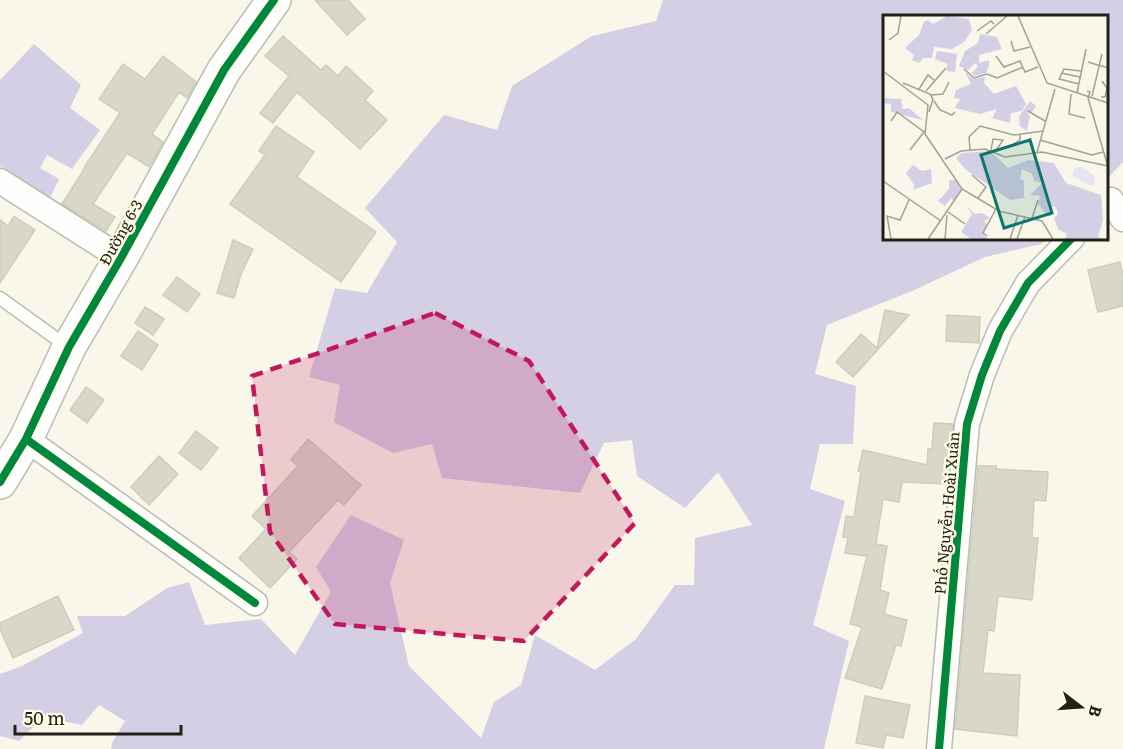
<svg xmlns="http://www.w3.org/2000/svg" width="1123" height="749" font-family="Literata,serif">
<rect width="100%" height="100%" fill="#f8f7ea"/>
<!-- forest -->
<path fill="#d4cfe4" d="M663,0H1123V162L1107,179L1106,16H884V238L1047,239L1041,244L985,257L912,291L827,325L815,374L856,386L853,444H820L810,489L845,501L813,625L849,641L824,749H111L112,743L125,721L99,705L82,725L43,717L19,741L0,736V674L22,666L83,633L77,616H125L167,588L189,582L205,625L261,619L295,655L331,592L316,567L351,515L404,540L390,583L409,666L481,738L494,702L521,685L535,635L595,670L636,639L675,585H694L695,538L752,525L718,472L685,508L637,476L632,440L604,443L580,493L442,478L432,444L393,453L334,422L340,385L309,377L335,288L367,293L397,242L365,208L444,115L497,130L512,86L592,36L656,21Z
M34,44L81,85L70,108L100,130L72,169L47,155L40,168L59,179L49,200L0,166V80Z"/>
<!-- building -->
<path fill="#d9d8c8" stroke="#cdccc1" stroke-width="1.5" d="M315,0H348L365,19L347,35Z
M283,36L321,70L326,65L338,76L346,66L373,91L365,100L387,120L360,149L297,92L273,123L260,113L289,76L265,56Z
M163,56L196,82L187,98L179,92L152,134L163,142L149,167L127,153L93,204L115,217L106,231L62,204L86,166H85L120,113L99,99L123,64L145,79Z
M276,126L314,152L297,177L376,232L341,282L230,204L265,155L259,151Z
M14,216L35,230L0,283V220L8,226Z
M233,240L253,249L241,274L234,298L217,293Z
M1120,262L1123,275V306L1098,312L1088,270Z
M177,277L200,294L187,312L163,295Z
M145,307L164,319L153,335L135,323Z
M885,310L909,315L853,377L836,362L861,334L877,348Z
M947,315L980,317L979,343L946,341Z
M138,331L158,345L142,370L121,356Z
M86,387L104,400L87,423L70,410Z
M934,423L953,424L947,484L902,482L899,502L883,499L876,544L887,546L880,590L889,593L884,614L907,620L901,646L896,645L882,689L845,678L862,627L850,624L867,556L845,553L848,538L843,537L846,516L854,517L861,472L858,471L863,450L927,465L928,449H932Z
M196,431L218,448L201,470L179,453Z
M308,439L361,485L344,505L338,500L289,552L297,559L270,588L239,558L266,529L252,516L298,466L291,460Z
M159,456L178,474L149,505L131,487Z
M978,466H996V469L1048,472L1046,501L1034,500L1032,538H1038L1032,600L998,596L994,631L988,630L983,673L1020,675L1017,736L955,729Z
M58,596L74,630L13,658L0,629V623Z
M865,696L910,705L903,738L886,735L883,748L856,743Z"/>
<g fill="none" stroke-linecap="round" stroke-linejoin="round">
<!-- lane casing -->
<g stroke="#bdbcb1" stroke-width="15">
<path id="lane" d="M0,298L68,347"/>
</g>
<!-- street casing -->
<g stroke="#bdbcb1" stroke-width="27">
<path id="street" d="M0,181L121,258
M1111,200L1123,219
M26,439L255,603
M939,749L967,424L982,375L1000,331L1028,283L1072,238"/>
</g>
<!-- secondary casing -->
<g stroke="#bdbcb1" stroke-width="36">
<path id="secondary" d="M0,482L26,439L69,347L121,258L224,70L274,0"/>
</g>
<!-- lane -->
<use href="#lane" stroke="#fefefc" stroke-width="12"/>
<!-- street -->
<use href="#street" stroke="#fefefc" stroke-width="24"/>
<!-- secondary -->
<use href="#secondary" stroke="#fefefc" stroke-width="33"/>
<!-- cycleway casing -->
<g stroke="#fefce4" stroke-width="11">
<path id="cycleway" d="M26,439L255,603
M0,482L26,439L69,347L121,258L224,70L274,0
M939,749L967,424L982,375L1000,331L1028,283L1072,238"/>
</g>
<!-- cycleway -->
<use href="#cycleway" stroke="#00873e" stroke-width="8"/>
</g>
<!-- marked area -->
<path fill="#c2185b" fill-opacity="0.2" stroke="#c2185b" stroke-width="4.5" stroke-dasharray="12 8" stroke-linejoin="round" d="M435,313L529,361L635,523L524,641L335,624L270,532L252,376Z"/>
<g text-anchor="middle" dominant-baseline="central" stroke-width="5" stroke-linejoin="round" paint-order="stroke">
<!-- street labels -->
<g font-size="15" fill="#212118" stroke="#fefce4">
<text transform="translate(120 232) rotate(-61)">Đường 6-3</text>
<text transform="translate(946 513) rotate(-85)">Phố Nguyễn Hoài Xuân</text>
</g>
</g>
<!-- overview -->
<g transform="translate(883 15)">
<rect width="225" height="225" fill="#f8f7ea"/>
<path d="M199,152L212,161L211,172L189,161L191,153Z" fill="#e6e3f2"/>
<path d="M64,1L86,4L89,15L81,27L69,34L51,32L49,43H40L36,48L29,45L31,40L22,33L36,20L41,7L44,5L50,9ZM97,19L114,22L119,34L96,40V48L106,45V51L103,58L91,61L89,58L95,51L92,48L85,55L76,51L82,36L95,28ZM54,36L74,39L72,57L64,56V49L52,44ZM82,57L90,64L102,62L101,68L111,79L133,71L143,89L139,96L128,98L127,108L109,103L114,94L97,99L72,93L77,84L71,83L73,75L88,69ZM0,83L18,84L20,94L26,93L40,105L8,97V89L0,88ZM147,86L153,91L149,97L144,98L147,101L144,116L137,111L136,102ZM107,136L125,153L145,145L171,148L183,168L218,180L220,205L215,221L219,224H182L184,219L175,214L171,203L175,199L173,192L165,191L169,201H165L155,189L157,181L147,180L159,168L151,166L149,159L139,154L137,164L141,166V183L127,185L82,154L73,143L79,138ZM30,150L39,156L48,154L49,168L30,175L31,170L23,158ZM66,165H73L78,174L71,186L68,183L62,191L55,186L66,174ZM84,192L92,199L99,198L107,203L100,206L104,209L100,220L106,224H88L78,217L89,199Z" fill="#d4cfe4"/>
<path fill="none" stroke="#a2a196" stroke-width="1.5" d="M135,1L164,68L225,88M94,16L108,6L111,9M103,19L124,1M6,25L15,18L18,1M128,26L131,36L147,32M113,41L121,52L137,46L142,57L155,52M205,47L225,53M81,54L91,63L104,59L114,63L140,52M0,56L45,90L42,119L79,174L116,196L159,206L170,224M178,58L197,62M20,68L47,79L50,84L46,97M196,69L176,64L181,54L198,56M36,74L45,60L52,66M43,76L63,53M204,76L207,77L205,83L225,152M194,78L203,34M188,79L186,99L202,103M48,80L60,79L66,67M209,81L219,39M218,82H222L224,73L219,66M51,86L57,95L69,100L72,97M145,96L162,106M8,106L14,97L41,117L27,135M157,125L209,140L220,137M126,132L137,125V120M87,135L86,122L97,111L131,120L160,116M108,135L110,124L120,125L112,137M154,137L172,74M62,144L78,136L102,134L122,142L159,137L225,151M89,160L103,172L95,183M0,166L58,206M65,197L82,209M149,203L155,185M104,221L100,218L113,194M8,224L4,201L17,205L26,185M45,224L79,174M62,224L64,200M127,224L135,200M134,224L142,202"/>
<path fill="#0f766e" fill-opacity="0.15" stroke="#0f766e" stroke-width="3" d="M147,125L169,198L121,213L98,140Z"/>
<rect width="225" height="225" fill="none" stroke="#212118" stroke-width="3"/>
</g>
<!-- north arrow -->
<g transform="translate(1081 707) rotate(107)" stroke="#fefce4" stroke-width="4.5" paint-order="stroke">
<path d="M0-4.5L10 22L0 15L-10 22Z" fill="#212118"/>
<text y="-9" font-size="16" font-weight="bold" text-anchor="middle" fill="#212118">B</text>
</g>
<!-- scale -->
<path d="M15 725v9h166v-9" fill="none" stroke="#212118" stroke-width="3"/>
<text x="24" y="725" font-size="18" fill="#212118" stroke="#fefce4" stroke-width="4.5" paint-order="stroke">50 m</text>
</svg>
